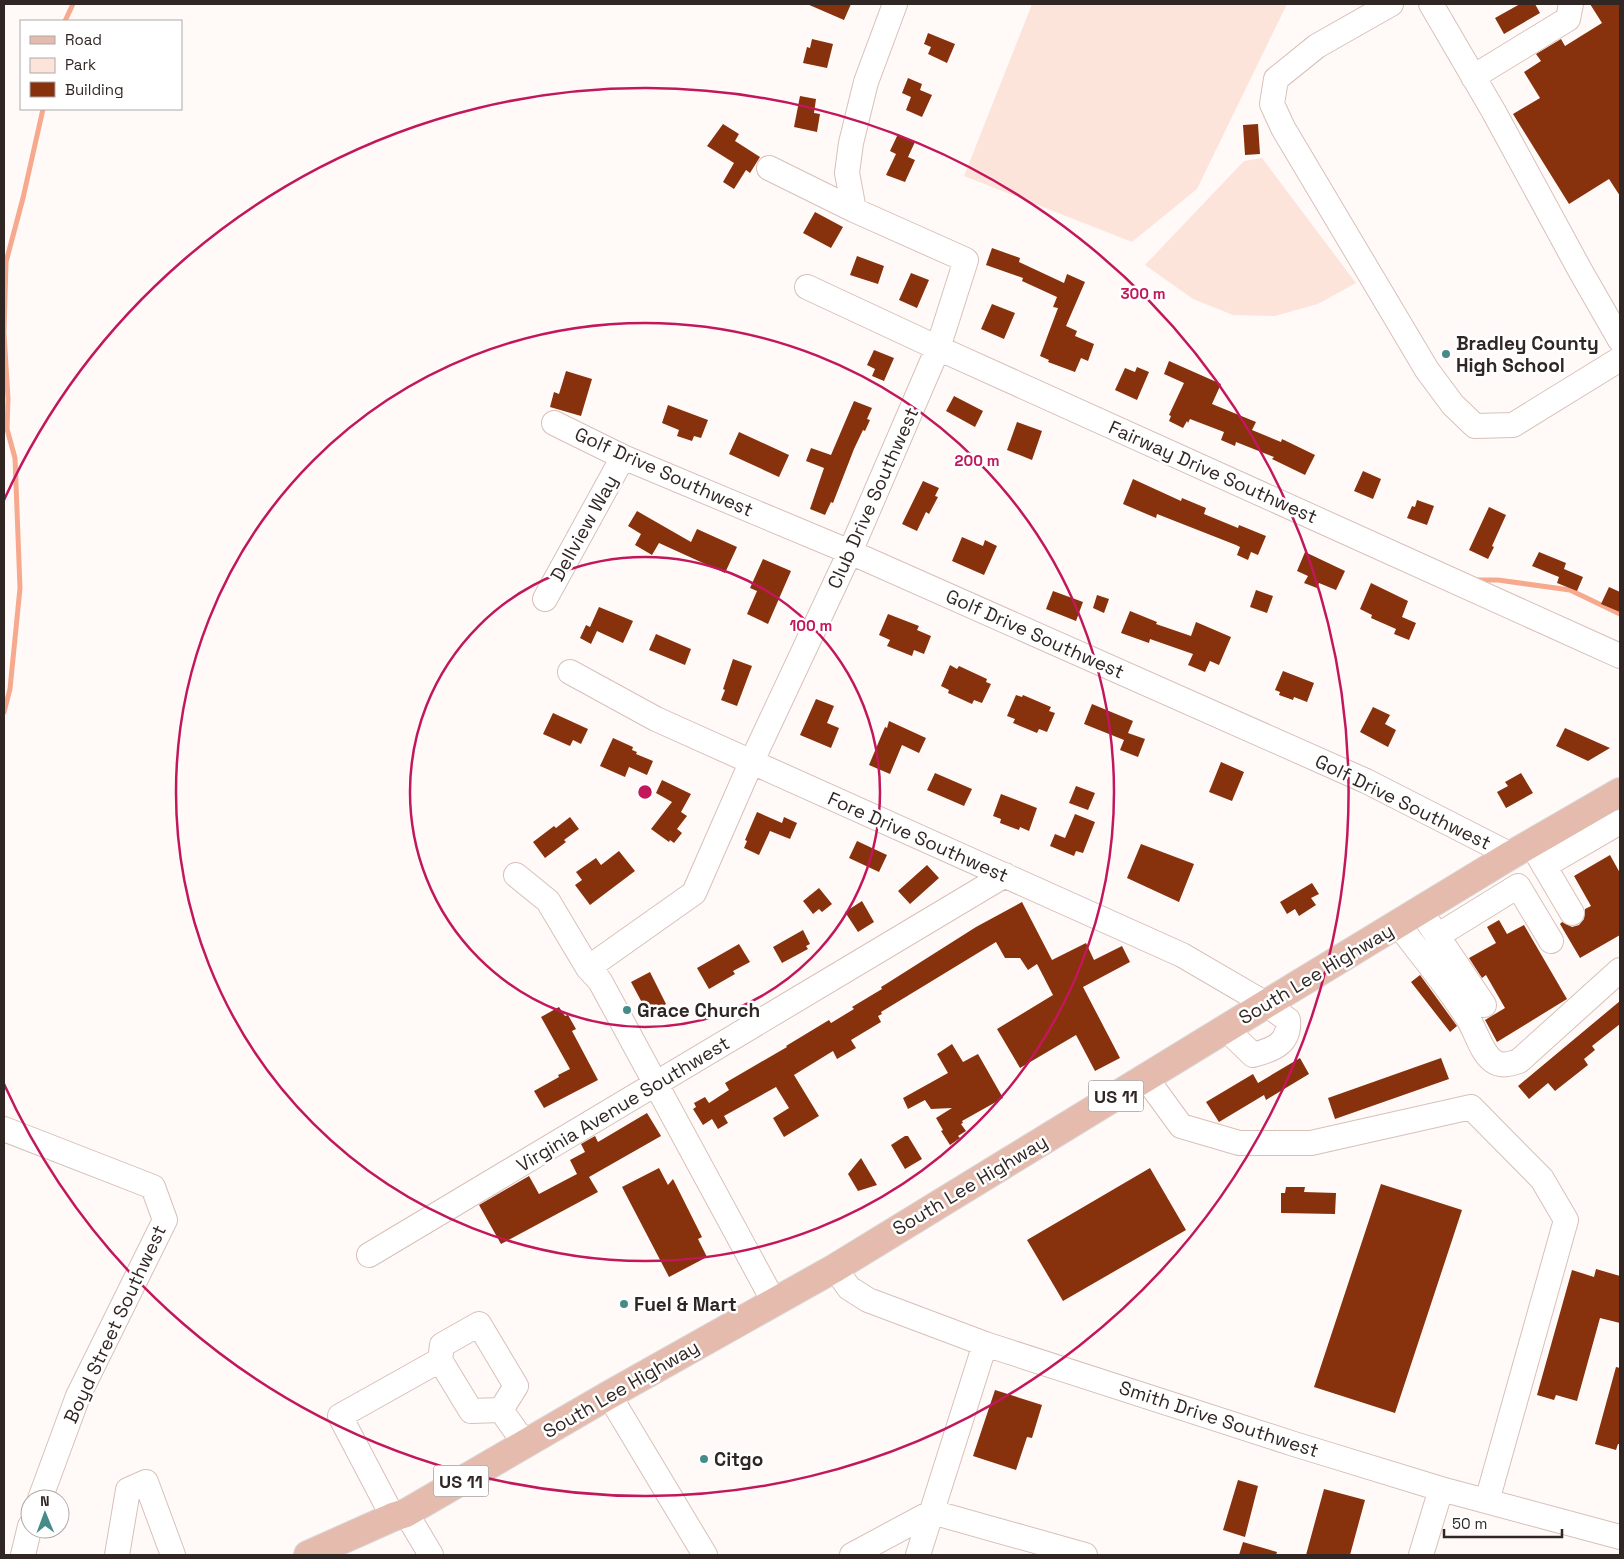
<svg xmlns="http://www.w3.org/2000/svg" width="1624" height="1559" font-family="'Space Grotesk',sans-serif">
<rect width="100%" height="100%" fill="#fffaf8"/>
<!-- green -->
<path fill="#fde4db" d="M1032,4H1287L1197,189L1132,242L964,176Z
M1262,158L1356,283L1318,304L1275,316L1233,315L1193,299L1145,265L1244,161Z"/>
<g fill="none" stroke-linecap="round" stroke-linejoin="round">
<!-- stream -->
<path stroke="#f7a98d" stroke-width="5" d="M65,21L73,4
M1474,580H1498L1570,590L1620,614
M4,712L10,689L20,588L15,458L7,429L8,399L4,333L6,262L23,198L43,109"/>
</g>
<!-- building -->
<path fill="#87310d" d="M807,4H851L844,20Z
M1520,4H1535L1540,13L1504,34L1495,18Z
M1590,4H1620V196L1609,179L1569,204L1513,114L1540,98L1524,72L1541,61L1536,54L1561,39L1565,46L1602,23Z
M928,33L955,44L947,63L928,54L931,47L924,44Z
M812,39L833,44L827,68L803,63L807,47L810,48Z
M908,78L922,84L920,90L932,95L922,117L906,110L911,97L902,93Z
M800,96L816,99L814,113L820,114L817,132L794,127Z
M723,124L739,134L735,141L760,157L750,173L746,170L734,189L723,182L734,163L707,146Z
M1258,124L1260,154L1245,155L1243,125Z
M898,134L915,142L908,157L915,160L905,182L886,175L896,154L890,151Z
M815,212L843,227L831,248L803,233Z
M992,248L1020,258L1019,262L1064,283L1067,274L1085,282L1066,326L1077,331L1075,336L1094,344L1088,361L1081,358L1075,372L1048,362L1049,360L1040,356L1058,308L1053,307L1057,297L1022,281L1023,278L986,265Z
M857,256L884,266L878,284L850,275Z
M911,273L929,280L917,308L899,300Z
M992,304L1015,313L1004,339L981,329Z
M874,350L894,358L884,381L872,376L875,369L867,365Z
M1169,361L1221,384L1212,404L1256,422L1252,430L1281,442L1282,439L1315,455L1305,475L1272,459L1274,457L1236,442L1235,446L1221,440L1224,432L1190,419L1188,423L1187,421L1183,428L1169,421L1171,416L1169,415L1184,383L1164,374Z
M1137,367L1149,372L1137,400L1115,390L1125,368L1135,372Z
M566,371L592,379L581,416L550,407L554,392L559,394Z
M954,396L983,411L975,427L946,411Z
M854,401L872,408L867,419L870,420L865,431L863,430L854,449L833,503L831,502L825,515L810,509L824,468L806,461L811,448L831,455Z
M668,405L708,420L701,438L694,436L692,441L677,436L679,430L662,423Z
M1017,422L1042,431L1032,460L1007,450Z
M739,432L789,455L779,477L729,454Z
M1363,471L1381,479L1373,499L1354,491Z
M1133,479L1181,501L1182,498L1206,508L1204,514L1238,528L1239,525L1266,536L1258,555L1251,552L1248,560L1237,555L1240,547L1236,545L1157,514L1156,518L1123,504Z
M923,481L939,488L935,496L938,497L929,514L926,512L917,531L902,524Z
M1417,500L1434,506L1427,525L1407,518L1412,506L1415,507Z
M1489,507L1506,515L1492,546L1494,547L1488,559L1469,550Z
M637,511L691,542L697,529L737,547L725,573L659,543L652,555L635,545L641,534L628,526Z
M962,537L983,546L985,540L997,546L984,575L952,561Z
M1305,552L1345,571L1336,590L1319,583L1317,588L1304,583L1308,576L1297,571Z
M1539,552L1566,563L1564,569L1583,577L1577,591L1557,583L1559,577L1532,566Z
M763,559L791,571L768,624L747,614L757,591L750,588Z
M1371,583L1408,601L1402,617L1416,623L1409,640L1394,634L1396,629L1371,618L1372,615L1360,609Z
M1609,587L1620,592V612L1601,604Z
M1256,590L1273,596L1267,613L1250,607Z
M1053,591L1083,602L1076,621L1046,609Z
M1097,595L1109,599L1104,613L1093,608Z
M599,607L633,621L623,643L597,631L591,644L580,638L586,625L590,627Z
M1130,611L1157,622L1156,624L1191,636L1196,622L1231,637L1219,665L1210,661L1205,672L1188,665L1193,654L1150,639L1149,643L1121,633Z
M888,614L919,626L917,630L931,636L924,654L914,650L912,656L887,646L890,640L879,635Z
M656,634L691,649L685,665L649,650Z
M733,659L752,666L737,706L721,700L725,690L723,689Z
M950,665L957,669L959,666L987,679L986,682L991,684L982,703L974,700L972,704L948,693L949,690L941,686Z
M1283,671L1314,683L1307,702L1294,697L1293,700L1279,695L1280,692L1275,690Z
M1016,695L1022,697L1023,695L1051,707L1049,711L1055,713L1047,732L1039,729L1037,733L1013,723L1015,719L1007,716Z
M816,699L834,706L827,723L839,728L831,748L800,735Z
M1092,704L1133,721L1128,733L1145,739L1138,757L1120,750L1124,740L1084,724Z
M1373,707L1390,715L1385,724L1396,730L1388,747L1360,732Z
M553,713L588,729L581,744L573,740L570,746L543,734Z
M889,721L926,738L919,753L902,745L890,774L869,765L885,727L887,728Z
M1565,728L1610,748L1588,761L1556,746Z
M613,738L633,747L632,750L637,752L636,754L653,761L647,775L629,767L625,777L600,766Z
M1221,762L1244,772L1232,801L1209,792Z
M935,773L972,789L964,806L927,790Z
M1521,773L1533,793L1506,808L1497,792L1508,786L1505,782Z
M662,780L691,794L681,812L687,816L677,829L682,833L674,843L670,840L669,842L651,829L672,802L656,793Z
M1076,786L1095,793L1088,810L1069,803Z
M1001,794L1037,808L1029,831L1020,827L1019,830L1000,823L1001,819L993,816Z
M757,812L782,823L784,817L797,823L790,839L770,831L759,855L744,848L747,841L745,840Z
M1075,814L1095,822L1083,853L1076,851L1074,856L1050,846L1055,834L1065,838Z
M570,817L579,829L564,840L566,842L545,858L533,842L554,826L556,828Z
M857,841L887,855L879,872L849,858Z
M1141,844L1194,864L1179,902L1127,878Z
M619,851L635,871L590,905L575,885L582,880L576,872L596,858L601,865Z
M1610,855L1620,873V935L1580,958L1560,924L1562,922L1572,927L1579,925L1584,919L1585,909L1591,906L1574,876Z
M927,865L939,878L910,904L898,891Z
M1312,883L1319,894L1311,898L1316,905L1299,916L1295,909L1287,914L1280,902Z
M819,888L832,904L822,912L819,909L813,914L803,901Z
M862,901L874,922L858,932L845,912Z
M1022,902L1052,960L1086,943L1094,960L1122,946L1130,962L1083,987L1120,1058L1095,1071L1076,1035L1020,1068L997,1029L1053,995L1037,964L1028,970L1020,958H1005L996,942L881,1012L882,1014L878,1016L881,1022L851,1040L856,1048L837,1059L833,1051L794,1075L819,1116L784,1137L773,1118L789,1108L776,1087L724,1116L728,1123L718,1129L712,1119L703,1125L693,1109L696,1107L694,1103L705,1097L709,1103L729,1090L725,1083L787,1047L786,1046L829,1020L831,1023L854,1009L852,1007L882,989L881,987L886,984L976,927Z
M1499,920L1507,934L1524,925L1567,999L1497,1042L1485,1020L1505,1008L1486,975L1482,978L1469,958L1496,943L1487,927Z
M803,930L810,944L806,946L808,949L782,963L773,947Z
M739,944L750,962L733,971L735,974L709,989L697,968Z
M650,972L666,1004L648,1014L631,982Z
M1420,975L1457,1026L1450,1032L1411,982Z
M1620,1001V1024L1592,1046L1595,1050L1584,1059L1588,1065L1555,1091L1548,1083L1529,1099L1518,1086Z
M559,1007L565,1016L568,1015L576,1029L572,1031L598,1080L544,1108L534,1091L559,1077L558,1075L570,1069L541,1017Z
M952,1044L963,1062L978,1054L1003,1098L962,1121L963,1123L961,1124L966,1131L958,1136L960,1138L950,1145L941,1131L943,1130L936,1118L952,1108L931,1109L925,1100L908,1109L903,1098L948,1073L937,1054Z
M1300,1058L1309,1074L1266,1100L1264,1095L1219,1122L1206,1102L1253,1074L1258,1083Z
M1441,1058L1449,1079L1335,1119L1328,1098Z
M647,1113L661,1136L589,1177L598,1192L501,1244L479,1205L529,1176L539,1194L577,1174L570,1160L585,1152L581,1144L595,1136L598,1142Z
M905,1136H908L922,1159L905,1169L891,1145Z
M861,1158L877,1185L858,1191L848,1174Z
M659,1168L668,1185L673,1179L702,1237L698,1239L707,1257L669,1277L622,1187Z
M1150,1168L1186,1230L1063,1301L1027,1240Z
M1381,1184L1462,1210L1395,1413L1314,1387Z
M1286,1187H1305L1304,1192L1336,1193L1335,1214L1281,1213V1193H1285Z
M1596,1269L1620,1276V1323L1600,1318L1577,1401L1556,1395L1554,1400L1537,1395L1572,1270L1594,1277Z
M1616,1367L1620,1368V1444H1618L1616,1450L1595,1444Z
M995,1390L1042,1405L1032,1438L1027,1437L1016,1470L973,1456Z
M1238,1480L1258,1486L1245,1537L1223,1530Z
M1324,1489L1365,1500L1350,1555H1306Z
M1243,1542L1277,1552L1276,1555H1239Z"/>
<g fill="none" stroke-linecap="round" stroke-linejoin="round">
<!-- minor casing -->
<g stroke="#d8c0b8" stroke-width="26">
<path id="minor" d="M1391,4L1317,46L1276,79L1272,104L1283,128L1427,370L1453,405L1475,426L1513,425L1620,359
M1431,4L1494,112L1581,272L1620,340
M1473,77L1568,19L1571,4
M854,210L847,173L851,143L866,82L895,4
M807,287L938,348L1620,656
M554,423L623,457L850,552L1366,781L1511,855
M545,599L623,457
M570,672L656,719L1182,955L1266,1004L1288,1020C1290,1044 1272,1050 1253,1055L1226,1029
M1536,852L1572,913
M1544,866L1620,822
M516,875L548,901L588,968L600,981L774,1302
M1428,922L1484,1005
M1398,924C1421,955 1447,985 1467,1017C1476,1030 1480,1051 1493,1061C1501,1067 1510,1064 1519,1061L1620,970
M1437,936L1518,886L1551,941
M588,968L694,893L751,763L850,552L938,348L966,260L854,210L769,168
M1146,1078L1181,1126L1239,1143H1311L1471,1107L1542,1179L1566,1220L1487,1501
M4,1129L153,1187L165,1220L78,1396L40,1499
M369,1255L1005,875
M835,1268L849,1288L868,1300L985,1344L1294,1444L1441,1489L1620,1537
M440,1360L442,1345L479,1324L516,1386L501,1410
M609,1395L705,1555
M406,1513L431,1555
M393,1517L340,1416L440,1360L471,1411L501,1410L525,1444
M23,1555L30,1526
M117,1555L128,1490L146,1482L173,1555
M852,1555L932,1512L1085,1555
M918,1555L985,1344
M1421,1555L1441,1489"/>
</g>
<!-- major casing -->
<g stroke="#dad8d8" stroke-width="30">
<path id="major" d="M308,1555L393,1517L406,1513L609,1395L835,1268L1266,1004L1511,855L1620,792"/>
</g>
<!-- minor -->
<use href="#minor" stroke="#fff" stroke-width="24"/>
<!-- major -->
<use href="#major" stroke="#e5bbad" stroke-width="28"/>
</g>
<!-- distance rings -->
<g fill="none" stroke="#c2185b" stroke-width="2.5">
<circle cx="645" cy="792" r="235"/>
<circle cx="645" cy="792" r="469"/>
<path d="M4 500A704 704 0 1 1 4 1084"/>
</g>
<!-- markers -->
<g fill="#458c88" stroke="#fff" stroke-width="2">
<circle cx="1446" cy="354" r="5"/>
<circle cx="627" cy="1010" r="5"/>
<circle cx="624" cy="1304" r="5"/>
<circle cx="704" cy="1459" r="5"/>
</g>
<g text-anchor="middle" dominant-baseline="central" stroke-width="5" stroke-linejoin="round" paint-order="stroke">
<!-- shield labels -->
<g fill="#fff" stroke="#6e6866" stroke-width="1">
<rect x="1088.5" y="1080.5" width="55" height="31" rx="4"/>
<rect x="433.5" y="1465.5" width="55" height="31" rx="4"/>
</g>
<g font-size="18" font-weight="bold" fill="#302724">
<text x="1116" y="1096">US 11</text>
<text x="461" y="1481">US 11</text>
</g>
<!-- poi labels -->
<g font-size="19" font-weight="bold" fill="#302724" stroke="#fff" text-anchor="start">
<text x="1456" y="343">Bradley County<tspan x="1456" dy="22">High School</tspan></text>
<text x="637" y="1010">Grace Church</text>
<text x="634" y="1304">Fuel &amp; Mart</text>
<text x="714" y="1459">Citgo</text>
</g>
<!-- street labels -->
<g font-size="19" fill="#302724" stroke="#fff">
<text transform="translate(664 472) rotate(24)">Golf Drive Southwest</text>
<text transform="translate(1213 472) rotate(24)">Fairway Drive Southwest</text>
<text transform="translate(873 498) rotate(-66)">Club Drive Southwest</text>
<text transform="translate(584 528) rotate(-61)">Dellview Way</text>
<text transform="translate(1035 634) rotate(24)">Golf Drive Southwest</text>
<text transform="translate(1403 802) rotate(26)">Golf Drive Southwest</text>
<text transform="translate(918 837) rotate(24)">Fore Drive Southwest</text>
<text transform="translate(1316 974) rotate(-31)">South Lee Highway</text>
<text transform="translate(623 1104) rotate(-31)">Virginia Avenue Southwest</text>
<text transform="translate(970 1185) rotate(-31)">South Lee Highway</text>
<text transform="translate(115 1324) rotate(-65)">Boyd Street Southwest</text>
<text transform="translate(621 1389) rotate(-30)">South Lee Highway</text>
<text transform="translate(1219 1419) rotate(18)">Smith Drive Southwest</text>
</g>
</g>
<circle cx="645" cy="792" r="8" fill="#c2185b" stroke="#fff" stroke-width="2.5"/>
<g font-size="15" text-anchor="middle" font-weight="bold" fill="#c2185b" stroke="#fff" stroke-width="5" stroke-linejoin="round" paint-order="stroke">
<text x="1143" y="299">300 m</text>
<text x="977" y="466">200 m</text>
<text x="811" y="631">100 m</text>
</g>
<!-- border -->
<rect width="1624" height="1559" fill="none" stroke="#302724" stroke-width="10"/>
<!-- legend -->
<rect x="20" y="20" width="162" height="90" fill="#ffffff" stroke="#aca9a7"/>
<rect x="30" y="36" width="25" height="8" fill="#e5bbad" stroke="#aca9a7"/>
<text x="65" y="45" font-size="15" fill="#302724">Road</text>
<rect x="30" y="58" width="25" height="15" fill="#fde4db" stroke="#aca9a7"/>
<text x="65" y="70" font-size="15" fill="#302724">Park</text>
<rect x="30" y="82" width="25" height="15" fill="#87310d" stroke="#aca9a7"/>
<text x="65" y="95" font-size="15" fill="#302724">Building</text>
<!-- north arrow -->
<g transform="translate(45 1514) rotate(359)"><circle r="24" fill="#ffffff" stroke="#aca9a7"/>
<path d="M0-4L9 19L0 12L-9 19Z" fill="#458c88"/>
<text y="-8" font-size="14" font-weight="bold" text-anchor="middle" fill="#302724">N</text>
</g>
<!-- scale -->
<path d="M1444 1529v8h118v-8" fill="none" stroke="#302724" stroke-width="2.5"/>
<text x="1452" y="1529" font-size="15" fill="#302724" stroke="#ffffff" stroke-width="4" paint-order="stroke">50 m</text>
</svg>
